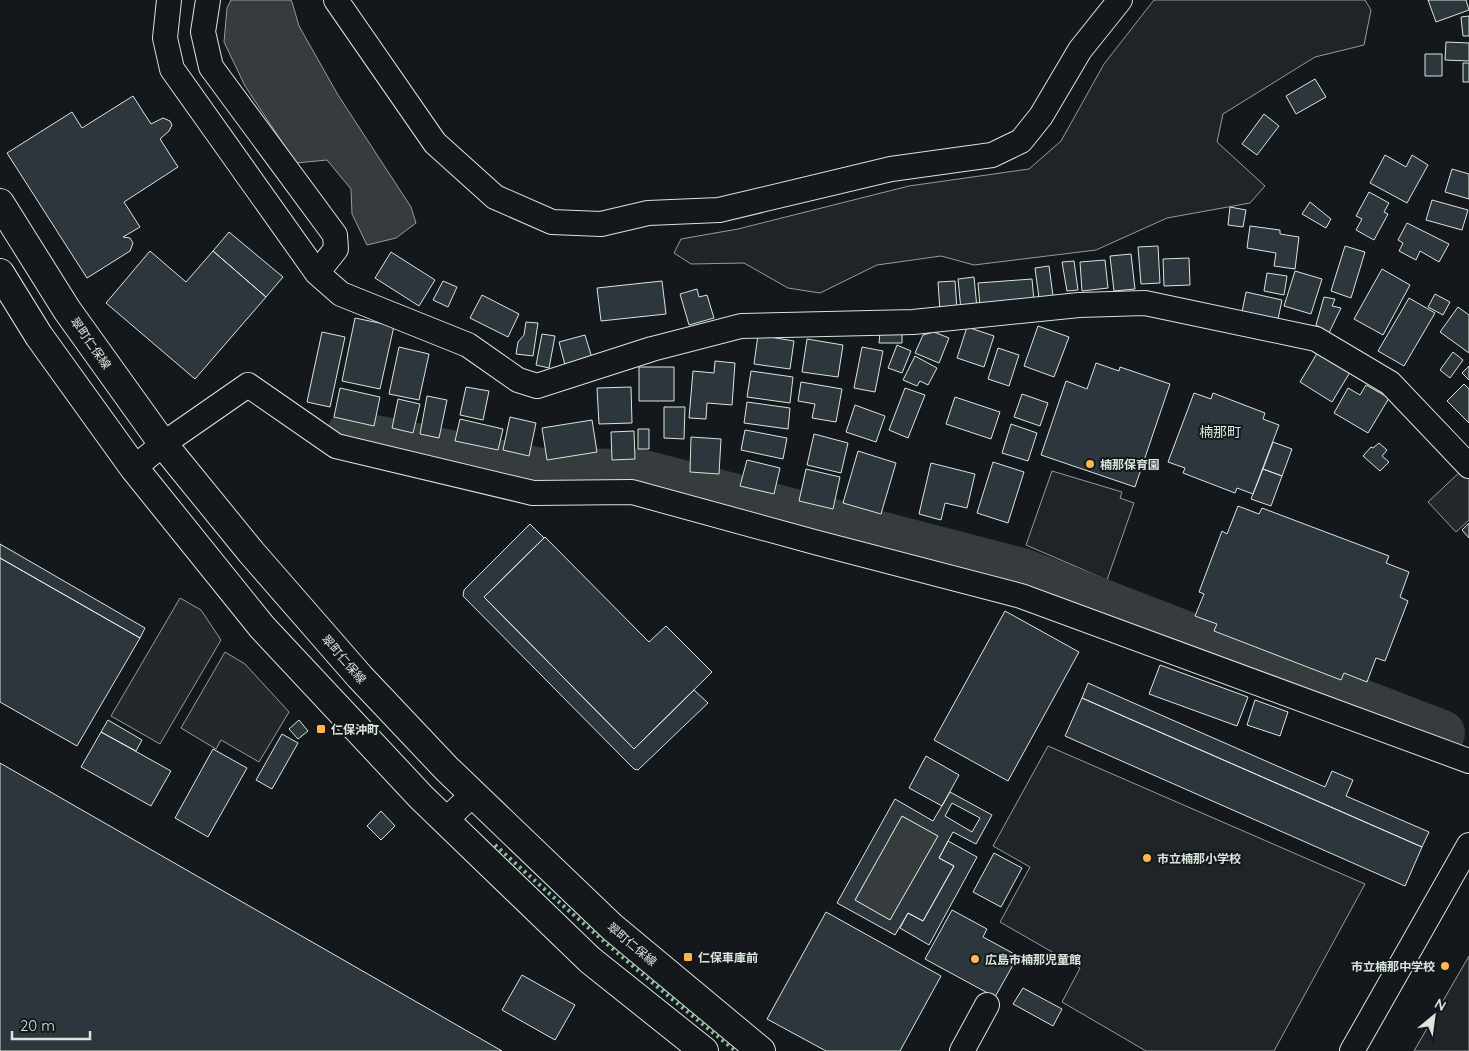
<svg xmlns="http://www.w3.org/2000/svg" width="1469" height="1051" font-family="Quicksand,'Noto Sans JP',sans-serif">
<rect width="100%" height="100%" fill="#14181c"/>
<!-- green -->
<path fill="#202428" stroke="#939e99" d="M1154,0H1365L1371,10L1364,45L1315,57L1223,114L1217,142L1265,186L1250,203L1167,218L1096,250L974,265L941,256L877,265L820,293L788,288L744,263L691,264L674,253L681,239L738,229L909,186L1029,169L1061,141L1104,64Z
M1052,471L1122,492L1120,498L1134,503L1107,580L1026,545Z
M1048,746L1365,884L1274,1051H1146L1062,1002L1080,968L1000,922L1030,867L993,846Z
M1469,956V1051H1414Z"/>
<!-- parking -->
<path fill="#24282b" stroke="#939e99" d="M1463,469L1469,476V520L1456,532L1428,502Z
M180,598L201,610L221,640L160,744L111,716Z
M225,652L245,664L289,712L259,762L221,740L216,749L181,728Z"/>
<!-- water -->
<path fill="#363b3e" stroke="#939e99" d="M231,0H291L292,2L299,26L338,95L411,207L416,223L396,238L367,245L352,214L351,189L327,160L296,163L245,86L224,42L227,8Z
M902,816L938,836L890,920L855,900Z"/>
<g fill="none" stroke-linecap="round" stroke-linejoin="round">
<!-- river -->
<path stroke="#363b3e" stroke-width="46" d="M350,433L542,471L640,472L1022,571L1442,733"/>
</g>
<!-- building -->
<path fill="#2c363c" stroke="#d8e6dc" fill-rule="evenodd" d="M1428,0H1466L1469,10L1436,22Z
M1469,16V36H1463L1461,17Z
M1446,42L1469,43V61L1445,60Z
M1425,54H1442V76H1425Z
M1463,63H1469V82H1463Z
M1315,79L1326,97L1296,114L1286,96Z
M133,96L151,124L163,118L170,121L172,125L169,131L160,139L178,167L124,202L140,227L123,237L130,238L133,243L130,251L87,278L7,153L72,112L82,128Z
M1264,114L1279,126L1257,155L1242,144Z
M1385,155L1406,167L1412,155L1428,165L1407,203L1370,183Z
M1452,169L1469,174V199L1445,192Z
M1369,192L1389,203L1384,212L1388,214L1374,240L1356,230L1362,219L1356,216Z
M1432,200L1468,210L1462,230L1426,220Z
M1310,202L1331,219L1326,228L1302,214Z
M1230,207L1246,210L1243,227L1228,225Z
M1407,223L1449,244L1439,262L1420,251L1416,260L1399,251L1403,243L1398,240Z
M1250,226L1280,230V234L1299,237L1295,269L1274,266L1276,253L1247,248Z
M229,232L283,277L266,297L213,251Z
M1158,246L1160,283L1141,284L1138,247Z
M1345,246L1365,252L1351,298L1331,291Z
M150,251L186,282L213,251L266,297L195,379L106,303Z
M391,252L435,280L419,306L375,278Z
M1131,254L1135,289L1114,291L1110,256Z
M1189,258L1190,285L1164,286L1163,259Z
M1105,260L1108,288L1082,291L1080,262Z
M1074,261L1078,290L1067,291L1062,262Z
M1049,266L1053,296L1039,298L1035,268Z
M1382,269L1410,285L1383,335L1354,319Z
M1295,271L1322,279L1311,314L1284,306Z
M1267,273L1287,276L1284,295L1264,291Z
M974,277L977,308L961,310L958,279Z
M1032,279L1034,301L980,306L978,283Z
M443,281L457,287L448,307L433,300Z
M662,281L666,314L601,321L597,288Z
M955,281L957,310L940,311L938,282Z
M697,289L699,297L707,295L714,318L689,325L680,294Z
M1246,292L1282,300L1278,319L1242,312Z
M1435,294L1450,302L1443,315L1428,307Z
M482,295L519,314L508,337L470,318Z
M1324,297L1335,299L1332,306L1341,308L1329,333L1316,325Z
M1409,298L1435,313L1404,366L1378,351Z
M1458,307L1469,315V353L1440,332Z
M355,318L394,326L380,389L342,381Z
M526,322L538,323L533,356L516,354L518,342L524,335Z
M1038,326L1069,337L1054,377L1024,366Z
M967,327L994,336L984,367L957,358Z
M322,332L345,337L330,407L307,402Z
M880,332L902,333V343H879Z
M934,332L949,338L939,363L915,353L923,335Z
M542,334L555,336L549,368L536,365Z
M585,335L592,358L565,365L559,342Z
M758,335L794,341L790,369L754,364Z
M807,339L843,345L838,377L802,372Z
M897,345L911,351L902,373L888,368Z
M399,347L429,354L419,400L389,394Z
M862,347L883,351L875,392L854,388Z
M998,348L1019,355L1009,386L988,379Z
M1319,350L1352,369L1332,402L1300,382Z
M1453,352L1463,360L1450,378L1440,370Z
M915,356L937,368L928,385L920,381L917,386L903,380Z
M715,361L735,363L732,405L707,403L706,419L689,418L693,371L714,373Z
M1096,363L1119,371L1120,367L1170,384L1135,487L1041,455L1066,381L1087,389Z
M1469,366V380L1462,373Z
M639,367H674V401H639Z
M751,371L793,377L790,403L747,397Z
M801,382L842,389L836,422L812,418L815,404L798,401Z
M1464,384L1469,389V423L1447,401Z
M1366,385L1389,398L1368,433L1334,413L1348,388L1360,395Z
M466,387L489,391L483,420L460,415Z
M631,387L632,423L599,424L597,388Z
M340,388L380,397L374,426L334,417Z
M905,388L925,395L908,438L889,430Z
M1194,393L1211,399L1213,393L1265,413L1263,419L1279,425L1253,494L1237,488L1235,493L1183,473L1185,468L1168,462Z
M1022,394L1048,403L1040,426L1014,417Z
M427,396L447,400L439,438L420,434Z
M955,397L1000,412L991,439L946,424Z
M398,399L420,404L413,433L392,428Z
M747,402L790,408L788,429L744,423Z
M855,405L885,416L876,442L846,432Z
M664,407H685L684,439L664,438Z
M510,417L536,423L529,456L503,450Z
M460,419L503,429L498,450L455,441Z
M592,420L597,452L547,460L542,428Z
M1011,424L1037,433L1028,461L1002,453Z
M638,429H649V449H638Z
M745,430L787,438L783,459L741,450Z
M634,431L635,459L612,460L611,432Z
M814,434L848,443L841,473L807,465Z
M691,437L721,439L719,474L690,472Z
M1273,442L1292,449L1282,476L1263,469Z
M1379,443L1387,450L1382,456L1389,462L1380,471L1363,456L1371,447L1373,448Z
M858,451L896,463L881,514L843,503Z
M747,460L780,468L774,494L740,486Z
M993,462L1024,472L1008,523L977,513Z
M931,463L975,474L967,508L945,503L941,520L919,514Z
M806,469L840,477L833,509L799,501Z
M1263,469L1282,476L1271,506L1251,499Z
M1238,506L1259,514L1262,508L1389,556L1386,563L1409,572L1400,597L1408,601L1385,661L1376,658L1367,682L1344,673L1341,680L1214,631L1217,624L1195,616L1204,594L1199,592L1222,531L1227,534Z
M1469,523V538L1462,530Z
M530,524L544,538L484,597L634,749L694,690L708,703L638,770L634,769L463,596L464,590Z
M545,537L649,642L666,626L712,672L634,749L484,597Z
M0,544L145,628L140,638L0,558Z
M0,558L140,638L77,746L0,702Z
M1005,611L1079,652L1008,781L934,740Z
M1160,665L1248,697L1237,726L1149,694Z
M1088,683L1325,787L1332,771L1353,780L1346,796L1429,832L1422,847L1082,698Z
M1082,698L1422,847L1405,886L1065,736Z
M1255,700L1288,712L1280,736L1247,725Z
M108,720L142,740L136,751L101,732Z
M299,720L308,731L298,739L289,729Z
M101,732L171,771L151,806L81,767Z
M282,734L298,743L272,789L256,780Z
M213,749L247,768L208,837L175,818Z
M926,756L959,775L942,806L909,788Z
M0,763L502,1051H0Z
M950,792L992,815L976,844L953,832L939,858L954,866L923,921L908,913L895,935L837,903L895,799L933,821ZM952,803L980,818L972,832L945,816ZM902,816L938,836L890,920L855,900Z
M381,811L395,826L381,840L367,826Z
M948,841L977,857L929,945L900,928L908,913L923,921L954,866L939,858Z
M994,853L1022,868L1001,907L973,892Z
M952,910L987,929L983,937L1018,956L995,997L925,959Z
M826,912L941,976L900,1051H826L767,1019Z
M522,975L575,1005L555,1040L502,1010Z
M1023,988L1062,1009L1053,1026L1013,1004Z"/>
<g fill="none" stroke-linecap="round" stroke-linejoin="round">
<!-- minor casing -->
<g stroke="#d8e6dc" stroke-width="26">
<path id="minor" d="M169,0L165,38L172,69L317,273L341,294L468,345L518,380L537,386L652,349L741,326L913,322L1079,305L1145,303L1316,339L1390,383L1469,466
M208,0L203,32L211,67L335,235L336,249L317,273
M336,0L435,143L495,197L552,222L601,224L648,213L719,210L891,169L992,155L1021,141L1041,116L1080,50L1120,0
M134,468L163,444L248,385L336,446L533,493L632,492L818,543L1021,596L1469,761
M445,821L473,794
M962,1051L987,1005
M1352,1051L1469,845"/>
</g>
<!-- primary casing -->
<g stroke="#d8e6dc" stroke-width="30">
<path id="primary" d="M0,203L67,310L163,444L251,552L360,677L447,769L612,927L761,1051
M0,273L39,336L134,468L262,627L421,797L590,960L704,1051"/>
</g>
<!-- minor -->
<use href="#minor" stroke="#14181c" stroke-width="24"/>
<!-- primary -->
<use href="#primary" stroke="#14181c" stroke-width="28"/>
<!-- hedge -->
<path stroke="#8ac095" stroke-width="4" stroke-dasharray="2.5 4" stroke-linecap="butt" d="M495,845C574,916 653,985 736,1051"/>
</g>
<!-- markers -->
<g fill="#ffb74d" stroke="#14181c" stroke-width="2">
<circle cx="1090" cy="464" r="5"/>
<rect x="316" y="724" width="10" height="10" rx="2.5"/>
<circle cx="1147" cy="858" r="5"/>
<rect x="683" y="952" width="10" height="10" rx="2.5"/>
<circle cx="975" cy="959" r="5"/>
<circle cx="1445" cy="966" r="5"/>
</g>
<g text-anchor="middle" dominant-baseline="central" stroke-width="4" stroke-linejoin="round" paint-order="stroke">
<!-- street labels -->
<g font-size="12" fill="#d8e6dc" stroke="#14181c">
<text transform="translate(91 343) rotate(55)">翠町仁保線</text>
<text transform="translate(344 659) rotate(49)">翠町仁保線</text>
<text transform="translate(632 944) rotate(40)">翠町仁保線</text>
</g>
<!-- poi labels -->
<g font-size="12" font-weight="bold" fill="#d8e6dc" stroke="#14181c" text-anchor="start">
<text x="1100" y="464">楠那保育園</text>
<text x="331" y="729">仁保沖町</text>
<text x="1157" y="858">市立楠那小学校</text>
<text x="698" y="957">仁保車庫前</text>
<text x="985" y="959">広島市楠那児童館</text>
<text x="1435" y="966" text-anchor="end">市立楠那中学校</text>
</g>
<!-- neighbourhood labels -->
<g font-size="14" fill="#d8e6dc" stroke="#14181c">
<text x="1220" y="432">楠那町</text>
</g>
</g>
<!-- north arrow -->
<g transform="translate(1434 1016) rotate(29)" stroke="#14181c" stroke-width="4" paint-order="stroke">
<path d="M0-4L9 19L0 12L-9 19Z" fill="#d8e6dc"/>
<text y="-8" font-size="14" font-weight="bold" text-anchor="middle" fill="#d8e6dc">N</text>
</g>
<!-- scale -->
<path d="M12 1031v8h78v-8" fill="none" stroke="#d8e6dc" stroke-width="2.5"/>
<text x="20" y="1031" font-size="15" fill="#d8e6dc" stroke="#14181c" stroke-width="4" paint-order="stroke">20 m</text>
</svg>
